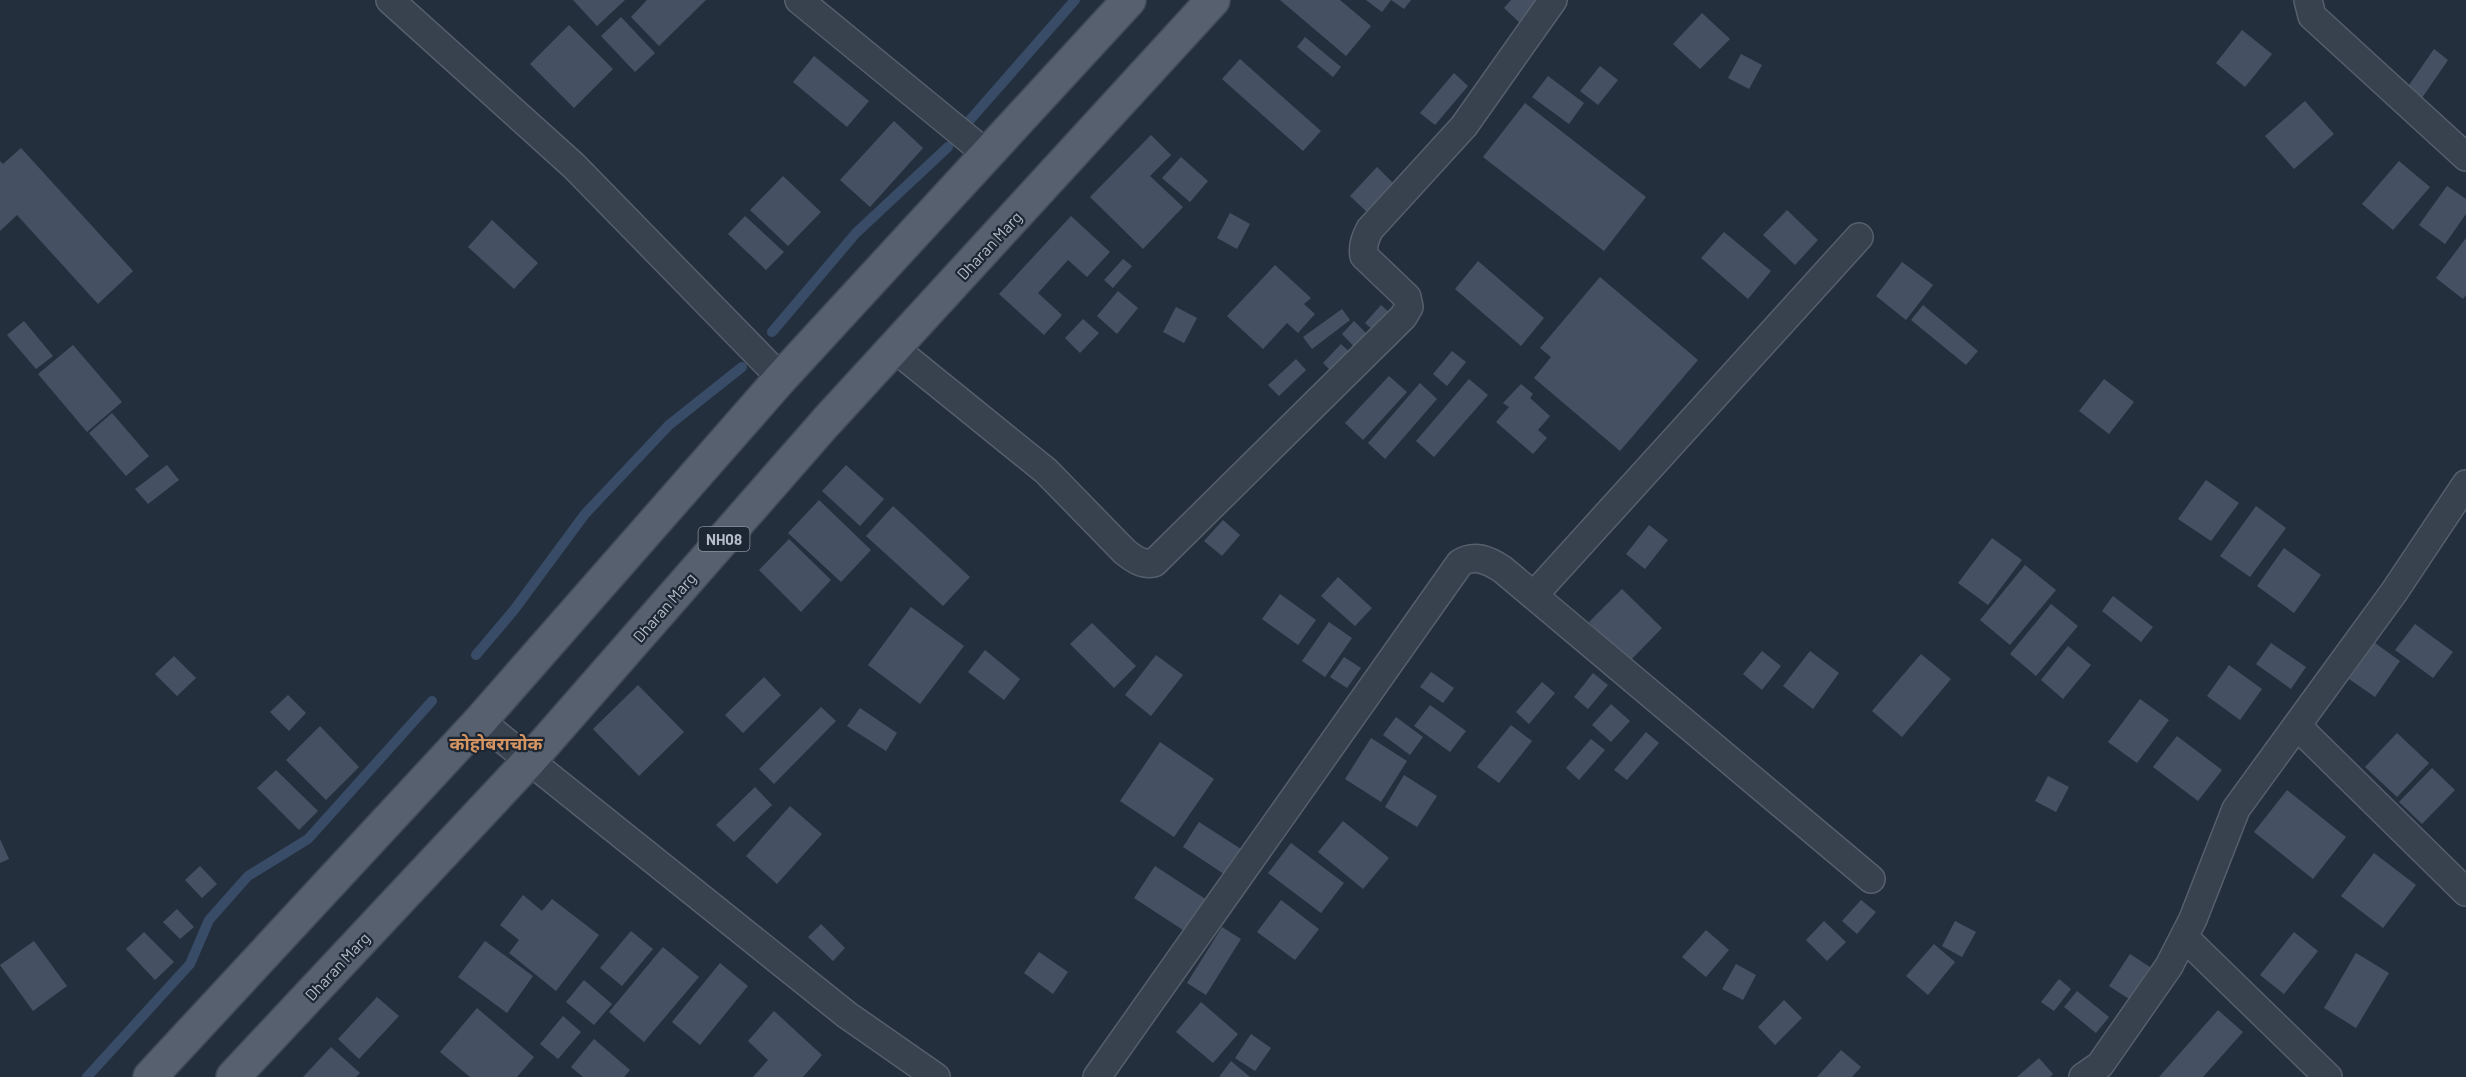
<svg xmlns="http://www.w3.org/2000/svg" width="2466" height="1077" font-family="Barlow,'Noto Sans Devanagari',sans-serif">
<rect width="100%" height="100%" fill="#242f3e"/>
<g fill="none" stroke-linecap="round" stroke-linejoin="round">
<!-- stream -->
<path stroke="#394c67" stroke-width="10" d="M969,121L1075,0
M772,332L856,233L948,147
M476,655L514,610L585,514L669,425L742,367
M87,1077L190,964L209,920L248,876L308,839L432,701"/>
</g>
<!-- building -->
<path fill="#455162" d="M573,0H625L597,26Z
M647,0H706L659,46L631,17Z
M1280,0H1340L1371,26L1346,56Z
M1366,0H1391L1382,12Z
M1391,0H1411L1404,9Z
M1511,0H1540L1520,23L1504,8Z
M1702,13L1730,39L1700,69L1673,44Z
M621,17L655,53L635,72L601,36Z
M569,25L613,69L574,108L530,64Z
M2242,30L2272,54L2245,87L2216,63Z
M1305,37L1341,67L1333,77L1297,47Z
M2434,49L2448,60L2422,98L2407,88Z
M1741,54L1762,65L1749,89L1728,78Z
M814,56L869,101L847,127L793,82Z
M1240,59L1321,131L1303,151L1222,79Z
M1600,66L1618,80L1598,105L1580,91Z
M1454,73L1468,86L1435,125L1420,113Z
M1548,76L1584,103L1569,124L1532,97Z
M2305,101L2334,134L2294,169L2265,136Z
M1525,103L1646,197L1604,251L1483,157Z
M894,121L923,148L870,207L840,180Z
M1151,135L1171,155L1150,176L1183,207L1143,249L1090,197Z
M21,148L133,271L98,304L17,215L0,231V161L3,164Z
M1181,157L1208,181L1190,202L1162,178Z
M2399,161L2430,187L2393,230L2362,204Z
M1377,167L1396,186L1370,215L1350,196Z
M783,176L821,212L788,246L750,210Z
M2447,186L2466,199V214L2445,244L2419,225Z
M1787,210L1818,240L1795,265L1763,235Z
M1230,213L1250,224L1237,249L1217,238Z
M745,216L784,252L766,270L728,234Z
M1071,216L1110,252L1087,277L1068,260L1038,293L1062,315L1044,335L999,294Z
M492,220L538,263L514,289L468,247Z
M1724,232L1771,271L1748,299L1701,258Z
M2466,238V295L2463,299L2436,278Z
M1123,259L1132,266L1113,288L1104,280Z
M1478,261L1544,318L1521,346L1455,289Z
M1902,262L1933,285L1906,320L1876,296Z
M1275,265L1311,298L1304,304L1315,314L1298,333L1287,323L1263,349L1227,316Z
M1600,277L1698,360L1620,451L1534,378L1551,357L1540,348Z
M1118,291L1138,308L1117,334L1097,316Z
M1381,305L1392,315L1376,333L1365,323Z
M1923,305L1978,351L1966,365L1911,320Z
M1176,307L1197,318L1184,343L1163,332Z
M1342,309L1350,320L1312,349L1303,337Z
M1083,319L1099,333L1080,353L1065,338Z
M24,321L53,356L36,369L7,335Z
M1354,321L1372,339L1359,352L1342,334Z
M1341,344L1354,356L1335,375L1323,363Z
M73,345L122,402L87,432L38,374Z
M1452,351L1466,362L1447,386L1433,374Z
M1296,359L1306,370L1279,396L1268,385Z
M1389,376L1407,392L1363,440L1345,423Z
M1469,379L1488,395L1434,457L1416,441Z
M2104,379L2134,402L2109,434L2079,411Z
M1420,383L1437,399L1385,459L1368,443Z
M1521,384L1533,394L1530,398L1550,416L1538,430L1547,438L1533,454L1496,422L1509,407L1503,403Z
M112,413L149,456L126,476L89,433Z
M167,465L179,480L148,504L135,489Z
M846,465L884,499L860,526L822,491Z
M2206,480L2239,503L2211,541L2178,519Z
M819,500L871,550L841,582L788,533Z
M893,506L970,577L943,606L866,536Z
M2256,506L2286,528L2250,577L2220,556Z
M1223,520L1240,535L1222,556L1204,541Z
M1649,525L1668,540L1645,569L1626,554Z
M1992,538L2022,560L1988,605L1958,583Z
M789,539L831,580L801,612L759,570Z
M2284,548L2321,575L2294,613L2257,586Z
M2025,565L2056,590L2010,645L1980,620Z
M1338,577L1372,608L1355,626L1321,596Z
M1622,589L1662,628L1629,662L1589,622Z
M1280,594L1316,620L1298,645L1262,619Z
M2113,596L2153,627L2141,642L2102,611Z
M2051,604L2078,626L2036,676L2010,654Z
M911,607L964,646L920,704L868,665Z
M1329,622L1352,638L1325,677L1302,661Z
M1092,623L1136,666L1114,688L1070,644Z
M2415,624L2453,652L2433,678L2395,650Z
M2271,643L2306,667L2291,689L2256,664Z
M2375,643L2400,661L2375,697L2349,679Z
M2068,646L2091,665L2063,699L2041,680Z
M985,650L1020,679L1004,700L968,672Z
M1762,651L1781,666L1762,690L1743,674Z
M1810,651L1839,673L1813,709L1783,686Z
M1921,654L1951,679L1902,737L1872,711Z
M1156,655L1183,675L1151,716L1125,695Z
M174,656L196,678L177,696L155,674Z
M1344,657L1361,668L1347,688L1330,677Z
M2229,665L2262,689L2240,720L2207,696Z
M1431,672L1454,688L1443,703L1420,687Z
M1593,673L1608,685L1588,709L1574,697Z
M764,677L781,695L743,733L725,715Z
M1542,682L1555,693L1529,724L1516,712Z
M638,685L684,732L639,776L593,729Z
M288,695L306,713L289,731L270,712Z
M2140,699L2169,720L2137,763L2108,742Z
M1611,704L1630,721L1611,742L1592,725Z
M1430,705L1466,731L1450,752L1414,726Z
M821,707L836,721L774,784L759,769Z
M860,708L897,733L886,751L847,726Z
M1396,717L1423,737L1410,755L1383,735Z
M1511,725L1532,741L1499,783L1477,767Z
M320,726L359,767L326,800L286,760Z
M1646,732L1659,743L1627,780L1614,770Z
M2397,733L2429,763L2397,797L2365,767Z
M2177,736L2222,770L2198,801L2153,767Z
M1371,738L1407,761L1381,802L1345,779Z
M1591,739L1605,750L1579,780L1566,768Z
M1160,742L1214,779L1174,837L1120,801Z
M2432,768L2455,790L2422,824L2399,802Z
M276,770L318,811L299,830L257,788Z
M1404,775L1437,796L1417,827L1385,807Z
M2048,776L2069,787L2056,812L2035,801Z
M755,787L772,805L734,842L716,825Z
M2287,790L2346,837L2313,879L2254,832Z
M790,806L822,834L777,884L746,856Z
M1343,821L1389,858L1363,889L1318,852Z
M1199,822L1241,849L1224,874L1183,847Z
M0,839L9,859L0,863Z
M1291,843L1344,883L1321,913L1268,873Z
M2374,853L2416,885L2383,928L2341,896Z
M200,866L217,884L202,898L185,880Z
M1155,866L1207,900L1186,932L1134,898Z
M523,895L542,911L552,899L599,935L556,991L509,953L519,940L500,925Z
M1281,900L1319,929L1295,960L1257,932Z
M1861,900L1876,912L1857,934L1842,921Z
M177,909L194,927L180,939L163,922Z
M1824,921L1846,942L1827,961L1806,940Z
M1955,921L1976,932L1962,957L1942,946Z
M821,924L845,948L833,961L808,937Z
M1222,927L1241,939L1206,995L1187,983Z
M1706,930L1729,950L1706,977L1682,957Z
M631,931L653,949L622,986L600,968Z
M144,932L174,962L155,980L126,949Z
M2294,932L2318,951L2284,994L2260,975Z
M34,941L67,986L33,1011L0,965Z
M485,941L533,976L507,1013L458,977Z
M1934,944L1955,962L1928,995L1906,976Z
M663,947L699,977L644,1042L609,1012Z
M1039,952L1068,972L1053,994L1024,973Z
M2356,953L2389,973L2356,1028L2324,1008Z
M2130,954L2150,967L2129,999L2109,986Z
M720,963L748,986L700,1045L672,1022Z
M1736,964L1756,975L1743,1000L1722,989Z
M2059,979L2071,989L2054,1011L2041,1002Z
M584,980L612,1004L594,1025L566,1002Z
M2077,991L2109,1017L2096,1033L2064,1007Z
M377,997L399,1016L359,1059L338,1039Z
M1784,1000L1802,1018L1775,1045L1758,1027Z
M1201,1002L1238,1034L1213,1063L1176,1032Z
M477,1008L534,1057L517,1077H470L440,1052Z
M2218,1010L2243,1032L2203,1077H2159Z
M774,1011L822,1055L803,1077H753L768,1060L748,1041Z
M563,1016L581,1032L558,1059L540,1044Z
M1251,1034L1271,1048L1255,1071L1235,1058Z
M594,1039L630,1070L624,1077H583L571,1067Z
M331,1047L360,1073L356,1077H303Z
M1841,1050L1861,1067L1852,1077H1817Z
M2039,1058L2053,1074L2050,1077H2017Z
M1231,1061L1250,1077H1219Z"/>
<g fill="none" stroke-linecap="round" stroke-linejoin="round">
<!-- street casing -->
<g stroke="#565f6c" stroke-width="30">
<path id="street" d="M390,0L574,166L781,378
M799,0L988,155
M2308,0L2312,16L2466,157
M894,348L1046,471L1125,552C1134,559 1142,565 1154,563L1403,317L1409,307L1407,297L1364,256C1362,246 1365,238 1370,229L1464,126L1553,0
M1534,595L1859,237
M480,721L847,1015L936,1077
M2297,726L2466,892
M2184,937L2328,1077
M1097,1077L1460,563C1475,554 1488,560 1502,569L1871,879
M2083,1077L2100,1065L2169,966L2193,919L2236,809L2394,592L2466,484"/>
</g>
<!-- primary casing -->
<g stroke="#414a57" stroke-width="36">
<path id="primary" d="M150,1077L480,721L781,378L1129,0
M233,1077L530,760L826,422L1213,0"/>
</g>
<!-- street -->
<use href="#street" stroke="#38414e" stroke-width="27"/>
<!-- primary -->
<use href="#primary" stroke="#56606e" stroke-width="33"/>
</g>
<g text-anchor="middle" dominant-baseline="central" stroke-width="4.5" stroke-linejoin="round" paint-order="stroke">
<!-- shield labels -->
<rect fill="#1d2633" stroke="#878f9c" stroke-width="1.5" x="698.5" y="527" width="51" height="24" rx="4.5"/>
<g font-size="15" font-weight="bold" fill="#b4bcc9">
<text x="724" y="539">NH08</text>
</g>
<!-- street labels -->
<g font-size="16" fill="#b4bcc9" stroke="#1d2633">
<text transform="translate(989 245) rotate(-47)">Dharan Marg</text>
<text transform="translate(664 607) rotate(-49)">Dharan Marg</text>
<text transform="translate(337 966) rotate(-47)">Dharan Marg</text>
</g>
<!-- neighbourhood labels -->
<g font-size="18" font-weight="bold" fill="#d59563" stroke="#1d2633">
<text x="496" y="743">कोहोबराचोक</text>
</g>
</g>
</svg>
